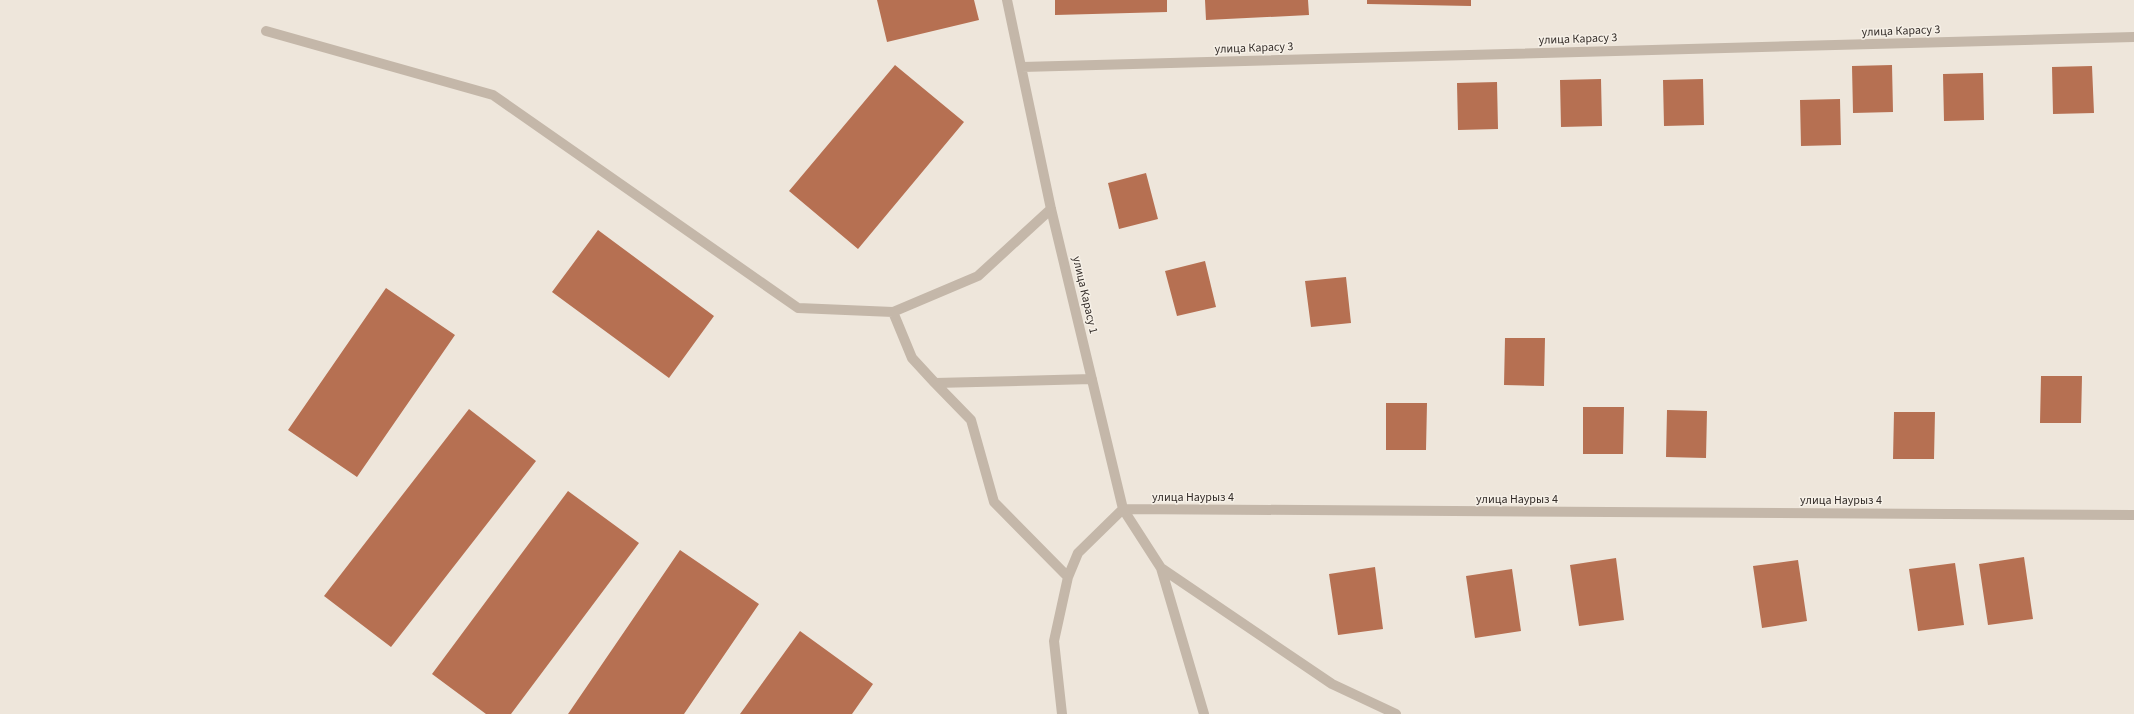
<svg xmlns="http://www.w3.org/2000/svg" width="2134" height="714" font-family="'Source Sans 3',sans-serif">
<rect width="100%" height="100%" fill="#eee6db"/>
<!-- building -->
<path fill="#b67052" d="M877,0H974L979,20L887,42Z
M1055,0H1167V12L1055,15Z
M1205,0H1308L1309,15L1206,20Z
M1367,0H1471V6L1367,4Z
M895,65L964,122L858,249L789,191Z
M1892,65L1893,112L1853,113L1852,66Z
M2092,66L2094,113L2053,114L2052,67Z
M1983,73L1984,120L1944,121L1943,74Z
M1601,79L1602,126L1561,127L1560,80Z
M1703,79L1704,125L1664,126L1663,80Z
M1497,82L1498,129L1458,130L1457,83Z
M1840,99L1841,145L1801,146L1800,100Z
M1146,173L1158,219L1119,229L1108,183Z
M598,230L714,316L669,378L552,292Z
M1205,261L1216,307L1177,316L1165,271Z
M1346,277L1351,323L1311,327L1305,281Z
M386,288L455,335L357,477L288,430Z
M1505,338H1545L1544,386L1504,385Z
M2041,376H2082L2081,423H2040Z
M1386,403H1427L1426,450H1386Z
M1583,407H1624L1623,454H1583Z
M469,409L536,461L391,647L324,596Z
M1667,410L1707,411L1706,458L1666,457Z
M1894,412H1935L1934,459H1893Z
M568,491L639,543L511,714H486L432,674Z
M680,550L759,604L684,714H568Z
M2024,557L2033,619L1988,625L1979,564Z
M1616,558L1624,620L1579,626L1570,565Z
M1798,560L1807,621L1762,628L1753,566Z
M1955,563L1964,625L1918,631L1909,569Z
M1375,567L1383,629L1338,635L1329,574Z
M1512,569L1521,631L1475,638L1466,576Z
M800,631L873,684L852,714H740Z"/>
<g fill="none" stroke-linecap="round" stroke-linejoin="round">
<!-- minor -->
<path stroke="#c4b7a9" stroke-width="10" d="M1007,0L1051,209L1123,509L1078,553L1068,577L1054,641L1062,714
M266,31L493,95L798,308L893,312L978,276L1051,209
M1022,67L2134,37
M893,312L912,358L935,383L1092,379
M935,383L971,420L994,502L1068,577
M1161,568L1332,684L1396,714
M1204,714L1161,568L1123,509L2134,515"/>
</g>
<g text-anchor="middle" dominant-baseline="central" stroke-width="3" stroke-linejoin="round" paint-order="stroke">
<!-- street labels -->
<g font-size="12" fill="#332c28" stroke="#f6f0e7">
<text transform="translate(1901 31) rotate(-2)">улица Карасу 3</text>
<text transform="translate(1578 39) rotate(-2)">улица Карасу 3</text>
<text transform="translate(1254 48) rotate(-2)">улица Карасу 3</text>
<text transform="translate(1085 295) rotate(77)">улица Карасу 1</text>
<text x="1193" y="497">улица Наурыз 4</text>
<text x="1517" y="499">улица Наурыз 4</text>
<text x="1841" y="500">улица Наурыз 4</text>
</g>
</g>
</svg>
